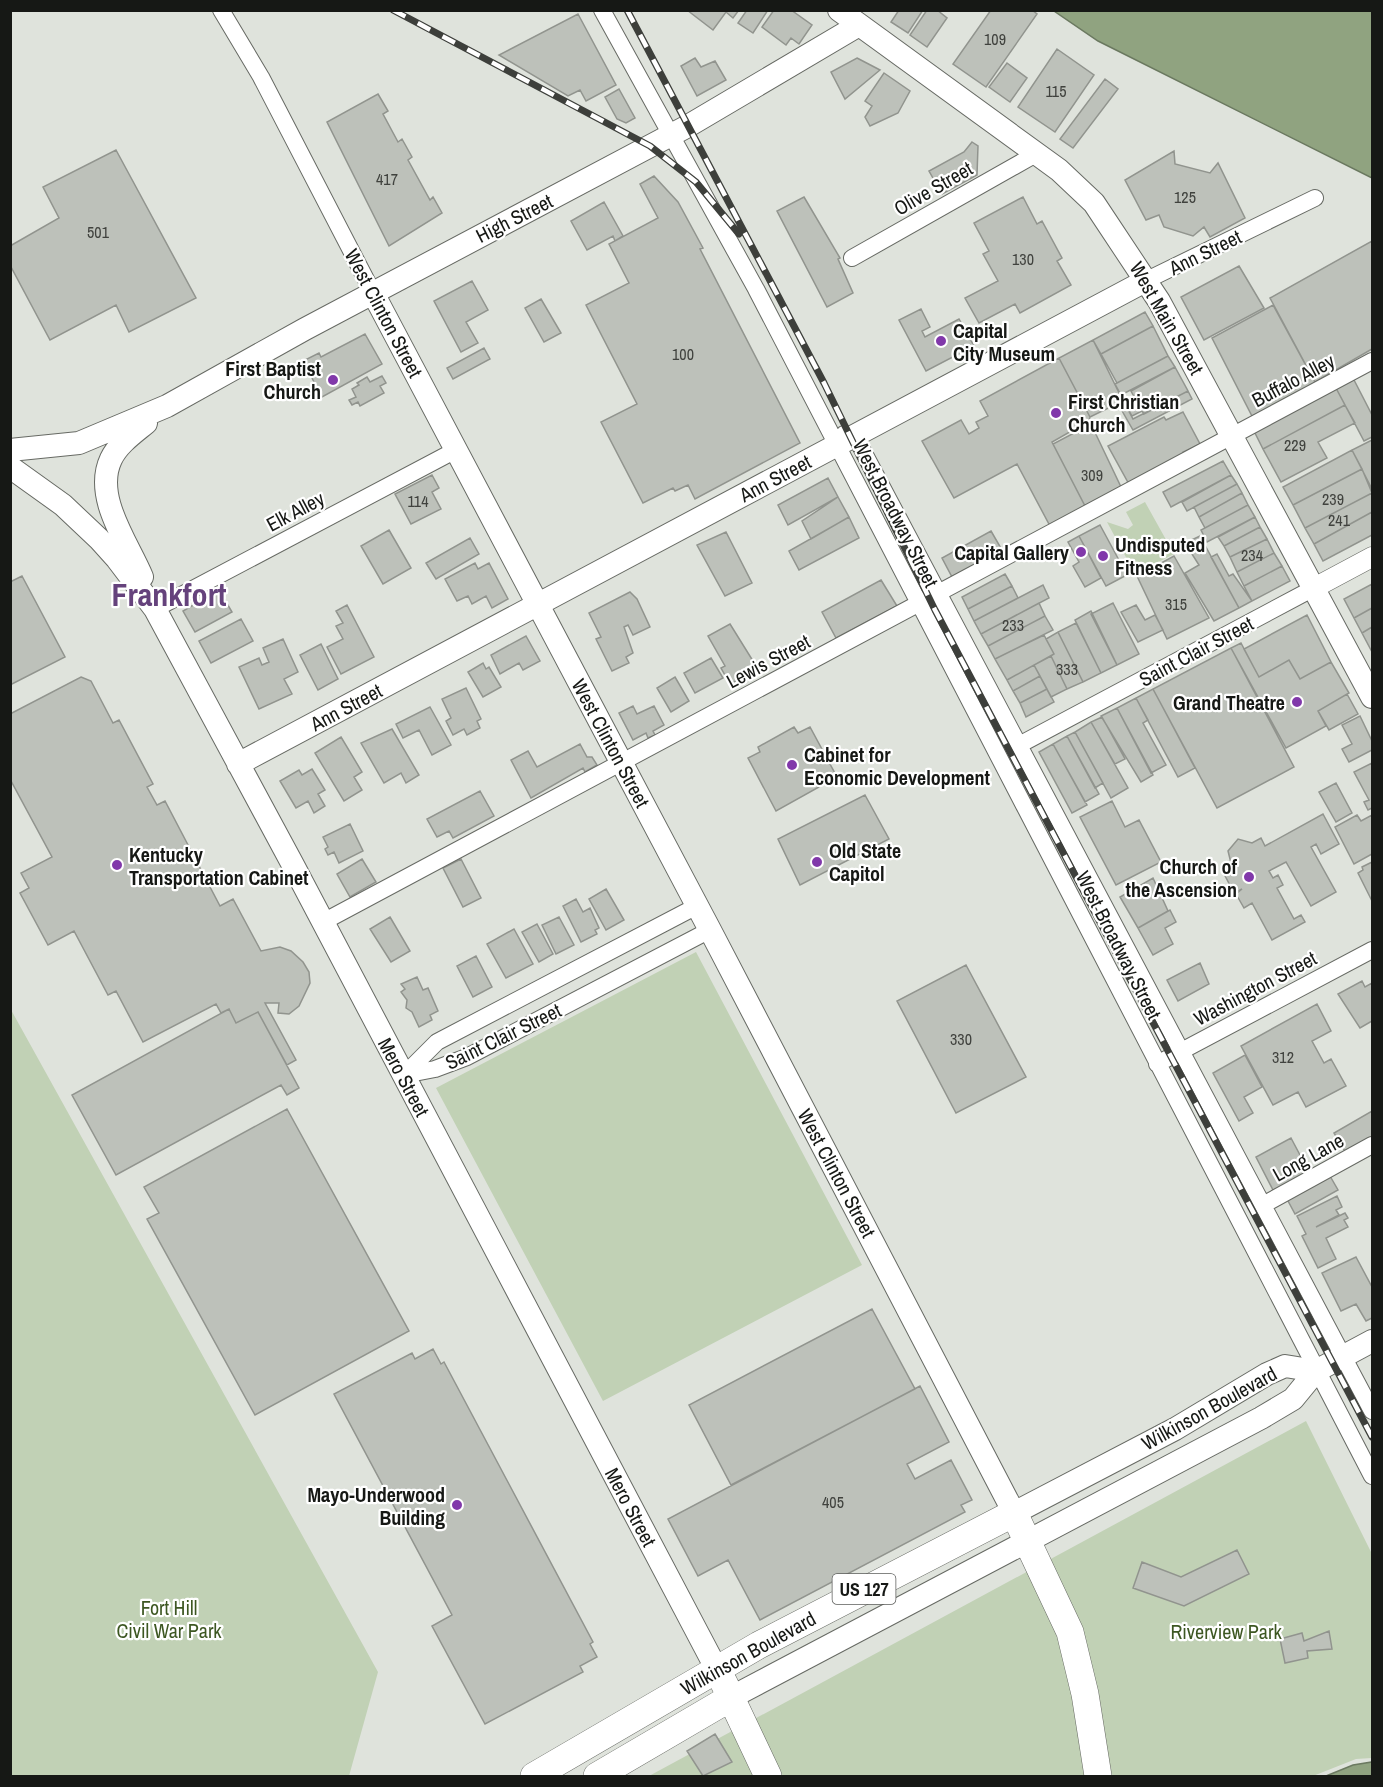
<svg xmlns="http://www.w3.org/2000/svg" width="1383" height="1787" font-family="'Archivo Narrow',sans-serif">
<rect width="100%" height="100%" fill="#dfe3dc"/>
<!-- green -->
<path fill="#c1d1b5" d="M1145,502L1174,554L1135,574L1107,522L1128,529L1133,525L1126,512Z
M696,952L862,1265L603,1401L436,1088Z
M10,1008L378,1672L349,1776H11Z
M1306,1421L1372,1554V1758L1356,1759L1313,1776H649Z"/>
<!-- water -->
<path fill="#90a380" stroke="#6b7960" stroke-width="1.5" d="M1054,11H1372V178L1098,41Z
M1372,1762V1776H1326L1353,1765Z"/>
<!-- building -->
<path fill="#bdc1ba" stroke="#91948e" stroke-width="1.5" d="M687,10H739L733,18L726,12L713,30Z
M747,10H768L753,33L738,23Z
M774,10H791L812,25L799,44L791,38L786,45L762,27Z
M899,10H923L908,33L891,22Z
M927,10H937L947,18L927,47L910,35Z
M991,10H1032L1037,14L986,87L953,64Z
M578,14L616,85L586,101L580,90L568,96L499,55Z
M1057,49L1094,75L1055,132L1018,107Z
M695,58L701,67L715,61L726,80L697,96L681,66Z
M857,58L880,70L845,99L831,72Z
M1007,63L1027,78L1010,102L989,87Z
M884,73L910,91L898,113L870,126L865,117L872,106L865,101Z
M1105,79L1118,89L1073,148L1060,139Z
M619,89L635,118L626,123L617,119L605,97Z
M378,94L388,111L383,114L398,142L402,139L412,157L408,160L430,200L433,197L442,213L389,246L327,122Z
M972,142L978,146L977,175L942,194L929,171L964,152Z
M116,150L196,298L129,332L116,305L50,340L10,265V246L59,218L43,187Z
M1174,151L1175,164L1210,173L1218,163L1245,218L1210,237L1204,227L1193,236L1164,227L1159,215L1146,220L1125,180Z
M654,176L678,202L703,248L700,249L800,443L695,499L688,485L675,491L673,488L643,503L601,422L637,404L586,305L629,283L609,244L658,218L640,184Z
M804,197L840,258L838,259L853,293L827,307L777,211Z
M1023,197L1037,224L1042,221L1062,258L1057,261L1071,285L1020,313L1015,304L979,323L965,298L998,281L983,254L989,251L974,223Z
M604,202L623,236L615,241L613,236L587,250L571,221Z
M1372,241V349L1315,382L1270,298Z
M1239,266L1264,308L1204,340L1181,297Z
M472,281L488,310L466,322L478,343L461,352L434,301Z
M541,299L561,333L544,342L525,308Z
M1273,305L1317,386L1254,420L1212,338Z
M921,309L930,327L922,331L925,337L959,319L974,346L926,371L899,320Z
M1145,312L1153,326L1101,354L1093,340Z
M1153,326L1168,356L1117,383L1101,354Z
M365,334L382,364L322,397L303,361L319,353L321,357Z
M1093,340L1123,401L1090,417L1059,358Z
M484,348L490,359L453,379L447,368Z
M1168,356L1175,367L1121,395L1115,384Z
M1059,358L1090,417L1089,421L1052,442L1085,506L1050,526L1017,464L954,498L922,441L961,420L969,434L979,428L976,422L988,416L980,401Z
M1175,367L1188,391L1144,414L1142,411L1132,416L1128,409L1138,404L1131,391Z
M382,376L386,383L380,386L384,393L360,406L358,402L352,405L349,400L356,397L352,389L359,385L357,383L367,377L370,382Z
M1353,378L1372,415V437L1364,441L1336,388Z
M1336,388L1345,405L1263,449L1254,431Z
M1188,391L1192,399L1133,430L1121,409L1126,406L1133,419Z
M1345,405L1355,423L1318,442L1327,458L1281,482L1263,449Z
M1183,412L1200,444L1183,452L1185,456L1130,486L1108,446L1164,417L1166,420Z
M1091,424L1121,487L1085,506L1053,444Z
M1372,440V489L1352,450Z
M1352,450L1362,469L1293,505L1283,487Z
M1223,461L1231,475L1171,507L1163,492Z
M1362,469L1372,493L1305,528L1293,505Z
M432,475L439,488L432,492L441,509L411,524L395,494Z
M1231,475L1237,484L1187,511L1182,502Z
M828,478L838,497L788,525L778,505Z
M1237,484L1242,493L1199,517L1194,507Z
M1242,493L1248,505L1205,528L1199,517Z
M1372,493V512L1314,544L1305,528Z
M838,497L849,517L811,539L802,521Z
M1248,505L1255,517L1207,542L1201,530Z
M1372,512V535L1323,561L1314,544Z
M849,517L859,538L799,570L789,551Z
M1255,517L1260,527L1224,546L1218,537Z
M1100,525L1127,575L1106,586L1079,536Z
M1260,527L1267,539L1230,557L1224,546Z
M389,530L411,568L383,584L361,546Z
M991,531L1002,550L952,577L942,558Z
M726,532L752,583L725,596L697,545Z
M1079,536L1101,578L1085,587L1073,566L1079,562L1068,542Z
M1200,536L1239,608L1214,621L1185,573L1199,565L1185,543Z
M470,538L479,554L436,579L426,563Z
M1267,539L1274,553L1237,572L1230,557Z
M1274,553L1282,566L1244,586L1237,572Z
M1217,554L1229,576L1233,574L1252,601L1239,608L1211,557Z
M1174,556L1209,618L1167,639L1137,576Z
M475,563L478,569L489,563L508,599L492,608L486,596L472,604L468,596L457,601L445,579Z
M1282,566L1290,581L1252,601L1244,586Z
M1005,574L1012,586L968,609L962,597Z
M22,576L65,657L10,685V582Z
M881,580L897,606L836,638L822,612Z
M1372,584V608L1354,618L1344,599Z
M1043,585L1049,598L981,634L974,621Z
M1012,586L1018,598L974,621L968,609Z
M219,590L232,612L195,632L183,611Z
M630,592L637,599L650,627L633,635L628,625L624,627L633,653L626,657L629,663L612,671L596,639L601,637L589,613Z
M1039,603L1045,616L988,646L981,634Z
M1113,603L1139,654L1117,665L1091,614Z
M347,605L374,657L341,674L327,647L343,639L336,626L343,623L336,611Z
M1136,605L1145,620L1155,615L1163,630L1138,642L1121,612Z
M1372,608V627L1362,633L1354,618Z
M1091,611L1117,665L1101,673L1075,620Z
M1307,615L1331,662L1300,679L1289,660L1259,677L1244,649Z
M1045,616L1053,630L995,659L988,646Z
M241,619L253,641L211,663L199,641Z
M1076,623L1101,673L1083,682L1058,632Z
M730,624L758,669L730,684L721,668L725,666L708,636Z
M1372,627V652L1362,633Z
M1058,632L1083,682L1067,689L1051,656L1054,654L1046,639Z
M1044,635L1054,654L1007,680L995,659Z
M526,636L540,661L523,670L519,663L500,674L491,655Z
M283,639L298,672L284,679L292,694L259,709L239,667L259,658L262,665L269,662L263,648Z
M1241,643L1259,677L1289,660L1300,679L1331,662L1349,693L1318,711L1326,726L1286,748L1231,648Z
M321,644L338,679L318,690L300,655Z
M1231,648L1294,767L1217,808L1153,689Z
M1051,656L1067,689L1051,697L1034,665Z
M711,658L723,678L695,693L684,673Z
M483,663L486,669L489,667L501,687L483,697L468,672Z
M1034,665L1040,676L1013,691L1007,680Z
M1040,676L1047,689L1020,703L1013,691Z
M81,677L91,681L113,723L119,720L153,784L147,787L157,805L165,801L220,906L233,899L261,951L280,947L291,951L303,962L309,972L310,983L299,1006L289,1014L278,1013L279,1003H265L296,1060L287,1065L258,1012L236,1023L229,1009L221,1013L216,1004L143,1042L116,991L108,995L74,931L48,945L20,893L29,888L21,873L52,857L10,779V714Z
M675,677L689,701L671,712L657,688Z
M466,688L481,719L477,721L480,728L467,735L464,729L453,735L446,721L451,718L442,699Z
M1047,689L1054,702L1026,717L1020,703Z
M1153,689L1195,768L1178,777L1136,698Z
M1347,694L1358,714L1329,730L1318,711Z
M1136,698L1148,720L1143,723L1166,765L1151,773L1117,708Z
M633,706L637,714L654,706L664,725L653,731L655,735L648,738L646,733L633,740L619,713Z
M430,707L451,745L432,755L419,730L403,738L396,724Z
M1117,708L1153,775L1141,782L1101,716Z
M1360,716L1372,741V750L1349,762L1342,749L1352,744L1342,725Z
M1102,717L1125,759L1115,764L1091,722Z
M1091,722L1128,788L1111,798L1075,732Z
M794,727L798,733L810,727L837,777L776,811L748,758L760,752L758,747Z
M392,729L419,775L406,783L401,773L384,783L361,743Z
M1075,732L1103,783L1095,788L1067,736Z
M1067,736L1099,794L1085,802L1053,744Z
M341,737L362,772L354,777L362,790L344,801L315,753Z
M580,744L587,757H592L597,765L585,772L583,768L531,798L511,760L528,751L537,767Z
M1053,744L1087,805L1072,813L1039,752Z
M1372,763V808L1368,810L1364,802L1369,800L1354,772Z
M312,769L325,790L318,794L325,806L314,813L308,801L296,808L280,781L299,770L302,775Z
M1336,783L1352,813L1336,822L1319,792Z
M480,791L494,816L453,838L449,831L437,837L427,819Z
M865,795L889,839L800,885L778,839Z
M1112,801L1125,827L1139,820L1161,862L1116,885L1080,817Z
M1323,814L1339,844L1321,854L1316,844L1311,847L1336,892L1311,906L1286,862L1269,871L1273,878L1278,875L1283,885L1277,888L1294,919L1301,915L1305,922L1272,940L1252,903L1244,908L1236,894L1242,889L1234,893L1221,868L1231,863L1228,851L1238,839L1252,843L1261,838L1265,846Z
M1357,815L1361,821L1372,815V854L1354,864L1335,827Z
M350,824L363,851L339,863L334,852L328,855L325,849L328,847L323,837Z
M362,859L376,882L350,897L337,874Z
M461,859L481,898L463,907L443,868Z
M1372,862V901L1358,873L1363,870L1362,867Z
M1153,878L1168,911L1138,928L1120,897Z
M606,889L624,920L606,930L589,899Z
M576,899L583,912L590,908L599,928L595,930L597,934L581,942L563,906Z
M1170,910L1176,922L1165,928L1173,944L1153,955L1138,928Z
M390,917L410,951L391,962L370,929Z
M559,917L574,945L556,954L542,925Z
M537,924L553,954L539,962L522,932Z
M514,929L533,964L506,978L487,944Z
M476,956L492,987L473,997L457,966Z
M1200,963L1209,984L1178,1001L1167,980Z
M966,965L1026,1077L956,1113L897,1001Z
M417,977L423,990L428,988L438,1011L430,1015L432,1020L419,1027L412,1012L406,1008L407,1000L401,992L405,989L401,984Z
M1362,981L1365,987L1372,983V1021L1360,1028L1338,994Z
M1317,1004L1331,1031L1312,1041L1324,1063L1331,1059L1346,1086L1306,1107L1298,1092L1273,1105L1241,1046Z
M229,1009L236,1023L258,1012L299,1088L287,1095L281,1085L116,1175L72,1095Z
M1245,1055L1262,1087L1244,1097L1253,1113L1239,1121L1213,1073Z
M287,1109L409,1331L255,1415L147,1219L159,1213L144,1187Z
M1372,1111V1138L1346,1153L1334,1133Z
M1291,1138L1310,1174L1274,1192L1256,1157Z
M1330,1176L1338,1190L1295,1214L1287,1199Z
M1337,1196L1342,1207L1336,1210L1339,1215L1316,1227L1345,1213L1348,1218L1344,1220L1348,1227L1326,1238L1336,1259L1318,1268L1302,1236L1306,1234L1297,1216Z
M1356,1257L1372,1287V1318L1366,1321L1356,1304L1341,1311L1322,1273Z
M872,1309L915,1389L731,1485L689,1405Z
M433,1349L441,1364L444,1362L593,1642L590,1644L597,1657L580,1666L583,1672L485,1724L432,1626L452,1615L334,1394L412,1353L415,1359Z
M920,1386L949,1442L907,1464L915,1479L951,1460L972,1500L961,1505L965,1512L760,1620L728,1560L698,1576L668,1519Z
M1237,1550L1249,1574L1184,1606L1133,1588L1142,1562L1181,1577Z
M1329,1631L1332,1649L1307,1651L1308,1658L1285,1663L1280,1639L1302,1633L1304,1641Z
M715,1734L732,1762L703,1776L687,1751Z"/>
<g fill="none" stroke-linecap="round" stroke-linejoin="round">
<!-- minor casing -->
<g stroke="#676a64" stroke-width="18">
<path id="minor" d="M221,10L261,77L373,293
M602,10L756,289L1372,1476
M852,258L1036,154
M1147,280L1315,198
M844,434L855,436L1372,1411
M155,609L456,450
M1019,745L1314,588
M323,922L1372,361
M1157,1064L1372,950
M404,1075L437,1042L697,906
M404,1075L435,1069L467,1057L710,930
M1263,1205L1372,1145"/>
</g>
<!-- tertiary casing -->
<g stroke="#676a64" stroke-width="21">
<path id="tertiary" d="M1314,588L1372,557"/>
</g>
<!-- secondary casing -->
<g stroke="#676a64" stroke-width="24">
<path id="secondary" d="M839,10L1059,170L1094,203L1159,301L1372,697
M373,293L710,930L1014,1513L1175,1429L1267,1374L1285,1366L1316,1371
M10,450L79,443L167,406L305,329L688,126L859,25
M10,467L63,505L99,539L117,559L155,609L293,865L716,1668
M142,577C128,543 93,497 111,459C118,444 134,433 146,423
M238,764L1147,280
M732,1697L1261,1418L1293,1399L1316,1371L1372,1341"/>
</g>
<!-- trunk casing -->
<g stroke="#676a64" stroke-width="28">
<path id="trunk" d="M724,1683L768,1776
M534,1776L759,1645L1014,1513L1070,1632L1085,1694L1098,1776
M597,1776L732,1697"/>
</g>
<!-- minor -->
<use href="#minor" stroke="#fff" stroke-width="16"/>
<!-- tertiary -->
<use href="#tertiary" stroke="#fff" stroke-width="20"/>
<!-- secondary -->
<use href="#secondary" stroke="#fff" stroke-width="22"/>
<!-- trunk -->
<use href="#trunk" stroke="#fff" stroke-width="27"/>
<!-- rail casing -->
<g stroke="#3d3f3b" stroke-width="7">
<path id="rail" d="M393,10L650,146L696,182L739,234
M627,10L824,383L935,610L1372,1437"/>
</g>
<!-- rail -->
<use href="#rail" stroke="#fff" stroke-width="4.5" stroke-dasharray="14" stroke-linecap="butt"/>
</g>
<!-- markers -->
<g fill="#8138aa" stroke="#fff" stroke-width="2">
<circle cx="941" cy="341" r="6"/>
<circle cx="333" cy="380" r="6"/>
<circle cx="1056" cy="413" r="6"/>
<circle cx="1081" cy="552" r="6"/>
<circle cx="1103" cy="556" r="6"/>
<circle cx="1297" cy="702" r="6"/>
<circle cx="792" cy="765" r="6"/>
<circle cx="817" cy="862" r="6"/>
<circle cx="117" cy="865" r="6"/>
<circle cx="1249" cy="877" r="6"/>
<circle cx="457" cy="1505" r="6"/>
</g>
<g text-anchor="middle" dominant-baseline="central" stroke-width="4.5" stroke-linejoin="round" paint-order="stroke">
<!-- number labels -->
<g font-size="16" fill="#40423e">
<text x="995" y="39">109</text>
<text x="1056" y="91">115</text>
<text x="387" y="179">417</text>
<text x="1185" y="197">125</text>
<text x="98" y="232">501</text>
<text x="1023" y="259">130</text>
<text x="683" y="354">100</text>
<text x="1295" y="445">229</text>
<text x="1092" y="475">309</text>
<text x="1333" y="499">239</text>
<text x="418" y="501">114</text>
<text x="1339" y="520">241</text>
<text x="1252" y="555">234</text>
<text x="1176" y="604">315</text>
<text x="1013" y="625">233</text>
<text x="1067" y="669">333</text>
<text x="961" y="1039">330</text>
<text x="1283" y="1057">312</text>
<text x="833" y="1502">405</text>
</g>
<!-- shield labels -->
<rect fill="#fff" stroke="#5c5d5b" stroke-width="1.5" x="832.5" y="1574" width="63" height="30" rx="4.5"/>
<g font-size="18" font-weight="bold" fill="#161815">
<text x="864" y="1589">US 127</text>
</g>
<!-- street labels -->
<g font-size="20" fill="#161815" stroke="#fff">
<text transform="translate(933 188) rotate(-30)">Olive Street</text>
<text transform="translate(514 218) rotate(-27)">High Street</text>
<text transform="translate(1205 252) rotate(-26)">Ann Street</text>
<text transform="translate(384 313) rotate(62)">West Clinton Street</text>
<text transform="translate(1167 318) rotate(60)">West Main Street</text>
<text transform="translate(1293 380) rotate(-28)">Buffalo Alley</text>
<text transform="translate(775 478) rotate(-28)">Ann Street</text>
<text transform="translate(295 511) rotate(-28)">Elk Alley</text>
<text transform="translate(896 513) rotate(63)">West Broadway Street</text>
<text transform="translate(1196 651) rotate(-28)">Saint Clair Street</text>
<text transform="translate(768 661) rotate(-28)">Lewis Street</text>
<text transform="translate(346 707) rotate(-28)">Ann Street</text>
<text transform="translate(611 743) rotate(62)">West Clinton Street</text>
<text transform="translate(1119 945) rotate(63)">West Broadway Street</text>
<text transform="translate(1255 988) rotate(-28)">Washington Street</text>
<text transform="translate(503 1036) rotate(-26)">Saint Clair Street</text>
<text transform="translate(404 1077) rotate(62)">Mero Street</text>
<text transform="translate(1308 1157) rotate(-29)">Long Lane</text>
<text transform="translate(837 1173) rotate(62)">West Clinton Street</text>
<text transform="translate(1209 1408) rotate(-29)">Wilkinson Boulevard</text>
<text transform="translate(631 1507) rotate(62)">Mero Street</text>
<text transform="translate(748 1653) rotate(-29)">Wilkinson Boulevard</text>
</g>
<!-- poi labels -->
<g font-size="20" font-weight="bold" fill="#161815" stroke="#fff" text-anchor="start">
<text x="953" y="330">Capital<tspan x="953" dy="23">City Museum</tspan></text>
<text x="321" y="368" text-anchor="end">First Baptist<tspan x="321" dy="23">Church</tspan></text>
<text x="1068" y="401">First Christian<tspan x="1068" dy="23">Church</tspan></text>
<text x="1115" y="544">Undisputed<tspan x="1115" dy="23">Fitness</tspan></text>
<text x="1069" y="552" text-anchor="end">Capital Gallery</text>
<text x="1285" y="702" text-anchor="end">Grand Theatre</text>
<text x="804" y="754">Cabinet for<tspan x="804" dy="23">Economic Development</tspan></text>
<text x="829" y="850">Old State<tspan x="829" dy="23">Capitol</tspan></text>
<text x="129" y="854">Kentucky<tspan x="129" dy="23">Transportation Cabinet</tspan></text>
<text x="1237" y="866" text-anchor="end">Church of<tspan x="1237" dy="23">the Ascension</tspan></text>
<text x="445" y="1494" text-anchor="end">Mayo-Underwood<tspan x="445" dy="23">Building</tspan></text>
</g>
<!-- park labels -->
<g font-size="20" fill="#3d5722" stroke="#fff">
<text x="169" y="1607">Fort Hill<tspan x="169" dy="23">Civil War Park</tspan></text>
<text x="1226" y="1631">Riverview Park</text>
</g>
<!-- town labels -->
<g font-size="32" font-weight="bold" fill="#65427c" stroke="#fff">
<text x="169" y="594">Frankfort</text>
</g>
</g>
<!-- border -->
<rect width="1383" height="1787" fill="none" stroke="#161815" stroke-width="24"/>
</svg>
